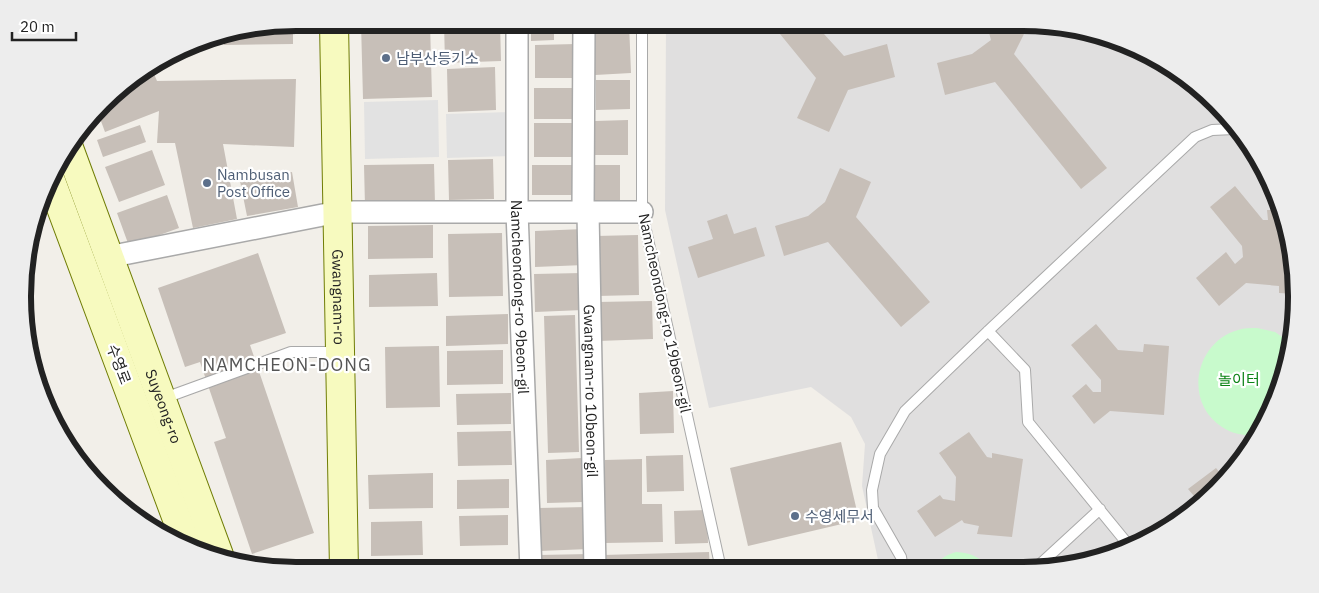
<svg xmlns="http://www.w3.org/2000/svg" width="1319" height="593" font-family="'IBM Plex Sans','Noto Sans KR',sans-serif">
<rect width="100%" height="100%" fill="#f2efe9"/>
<!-- residential -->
<path fill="#e0dfdf" d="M666,23H1023L1127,43L1216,103L1276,191L1296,296L1276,401L1240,463L1190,514L1128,550L1059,568L880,569L862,486L865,444L851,417L811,387L709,408L665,210Z"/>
<!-- park -->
<path fill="#c8facc" d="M1257,328L1275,332L1288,341L1276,401L1254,436C1243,435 1232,434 1222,427C1183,402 1195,342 1238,330C1244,328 1251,328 1257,328Z
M956,552C970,553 980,556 988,568L932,569C939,559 946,555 956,552Z"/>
<!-- parking -->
<path fill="#e2e2e2" d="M438,100L439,157L365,159L364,102Z
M510,112L512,156L447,158L446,114Z"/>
<!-- building -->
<path fill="#c7bfb8" d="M293,23V44L224,45L223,35Z
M361,23H430L432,97L363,99Z
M444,23H500L501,61L445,63Z
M531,23H554V40L531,41Z
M593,23H629L631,73L595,75Z
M721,23H751L725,33Z
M771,23H814L844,56L887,44L895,77L848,90L829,132L797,118L816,78Z
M991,23H1023L1029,24L1014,54L1107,168L1081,189L995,82L945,95L937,63L972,54L991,40L988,29Z
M576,44L577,78H535V45Z
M495,67L496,110L448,112L447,69Z
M152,69L157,81L296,79L294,147L223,144L237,219L193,228L175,143H157L159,111L105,132L98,113L116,90Z
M596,80H630V109L596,110Z
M534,88H576V119H534Z
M628,120V155H595V121Z
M534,123H578V157H534Z
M140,125L146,142L103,157L97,140Z
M152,150L165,185L119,202L105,167Z
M493,159L494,199L449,200L448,160Z
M434,164L435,204L365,206L364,165Z
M532,165H572V195H532Z
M593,165H620V201H593Z
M840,168L871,182L856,217L930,302L901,327L828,242L784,256L775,226L808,216L825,202Z
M292,172L298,207L247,216L240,181Z
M1235,186L1263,220H1268L1267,210H1279L1296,294L1279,293V286L1246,283L1219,306L1196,278L1226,252L1235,264L1243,257L1242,246L1210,207Z
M167,195L179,228L129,246L117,213Z
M727,214L734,234L756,227L765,256L698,278L688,247L713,239L707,221Z
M433,225V258L368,259V226Z
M584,229V265L535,267V231Z
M502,233L503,296L449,297L448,234Z
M638,235L639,295L597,296L596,236Z
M258,253L286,333L250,345L314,533L252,554L214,442L226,438L200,362L185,367L158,288Z
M437,273L438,306L369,307V275Z
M582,273L583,310L535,312L534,274Z
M652,301L653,339L598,341L597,302Z
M508,314V344L446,346V316Z
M575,315L579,452L548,453L544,316Z
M1096,324L1118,350L1143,352L1144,344L1169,346L1164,415L1110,411L1094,424L1072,396L1086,384L1093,392H1101V380L1071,345Z
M439,346L440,407L386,408L385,347Z
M503,350V384L447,385V351Z
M673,391L674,433L640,434L639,393Z
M511,393V424L457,425L456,394Z
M511,431L512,465L458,466L457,432Z
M969,432L987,457L992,458V453L1023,459L1012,537L977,534L979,526L964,523L962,520L935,537L917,511L940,495L943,499L955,501L956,477L939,453Z
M841,442L859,520L748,546L730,468Z
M683,455L684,491L647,492L646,456Z
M582,458L583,502L547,503L546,460Z
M642,459V504H662L663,542L605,543V460Z
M1216,468L1225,479L1200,503L1188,489Z
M433,473V508L369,509L368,475Z
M509,479V508L457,509V480Z
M588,507L589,549L539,551L538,508Z
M707,510L708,543L675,544L674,511Z
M508,515V545L460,546L459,516Z
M422,521L423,555L371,556V522Z
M709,552L710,569L603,570V555Z
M589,554V570H540V555Z
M443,559V570H416V560Z
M369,560H389V570H369Z
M391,560H412V570H391Z"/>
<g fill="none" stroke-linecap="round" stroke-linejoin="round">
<!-- service casing -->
<g stroke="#a9a9a9" stroke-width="12">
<path id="service" d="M642,23V212L721,569
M988,331L1025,370L1028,422L1131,548
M162,399L291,352H339
M1036,568L1100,509
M903,569L901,557L873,508L872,490L880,454L905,411L988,331L1195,137L1212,130L1234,129"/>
</g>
<!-- minor casing -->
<g stroke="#a9a9a9" stroke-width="24">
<g id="minor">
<path id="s1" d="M517,23V212L531,570"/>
<path d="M583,212L584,23"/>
<path id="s2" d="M588,212L595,570"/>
<path d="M108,257L338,212H642"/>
</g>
</g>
<!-- secondary casing -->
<g stroke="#707d05" stroke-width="30">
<g id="secondary">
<path id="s3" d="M334,23L344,570"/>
<path id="s4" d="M69,148L219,555"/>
<path d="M51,181L149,444L187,546"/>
</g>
</g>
<!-- service -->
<use href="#service" stroke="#fff" stroke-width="10"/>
<!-- minor -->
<use href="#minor" stroke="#fff" stroke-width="21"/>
<!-- secondary -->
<use href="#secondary" stroke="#f7fabf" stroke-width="28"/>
</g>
<!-- markers -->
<g fill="#5c6f8a" stroke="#fff" stroke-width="2">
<circle cx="386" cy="58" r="5"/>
<circle cx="207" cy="183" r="5"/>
<circle cx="795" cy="516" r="5"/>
</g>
<g text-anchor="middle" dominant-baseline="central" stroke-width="4.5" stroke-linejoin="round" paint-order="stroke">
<!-- service labels -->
<g font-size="15" fill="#4e5e75" stroke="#fff" text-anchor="start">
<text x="396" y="58">남부산등기소</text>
<text x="217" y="174">Nambusan<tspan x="217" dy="17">Post Office</tspan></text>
<text x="805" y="516">수영세무서</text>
</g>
<!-- street labels -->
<g font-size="15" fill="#222" stroke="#fff">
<text stroke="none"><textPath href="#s3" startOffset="274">Gwangnam-ro</textPath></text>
<text stroke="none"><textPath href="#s1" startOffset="274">Namcheondong-ro 9beon-gil</textPath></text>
<text transform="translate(665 313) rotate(78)">Namcheondong-ro 19beon-gil</text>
<text transform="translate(119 364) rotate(69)">수영로</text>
<text stroke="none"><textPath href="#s2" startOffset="179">Gwangnam-ro 10beon-gil</textPath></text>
<text stroke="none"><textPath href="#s4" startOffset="275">Suyeong-ro</textPath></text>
</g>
<!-- park labels -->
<g font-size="15" fill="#0c8416" stroke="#fff">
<text x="1239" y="379">놀이터</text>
</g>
<!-- quarter labels -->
<g font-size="18" letter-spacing="1" fill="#555" stroke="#fff">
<text x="287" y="364">NAMCHEON-DONG</text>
</g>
</g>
<!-- crop -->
<path d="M0 0H1319V593H0ZM296 31H1023A265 265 0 0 1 1288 296V297A265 265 0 0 1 1023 562H296A265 265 0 0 1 31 297V296A265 265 0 0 1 296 31Z" fill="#ededed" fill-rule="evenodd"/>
<path fill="none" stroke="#222" stroke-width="6" d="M296 31H1023A265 265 0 0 1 1288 296V297A265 265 0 0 1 1023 562H296A265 265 0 0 1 31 297V296A265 265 0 0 1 296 31Z"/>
<!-- scale -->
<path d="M12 32v8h64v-8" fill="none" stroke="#222222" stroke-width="2.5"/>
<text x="20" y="32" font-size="15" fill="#222222" stroke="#ffffff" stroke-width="4" paint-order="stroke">20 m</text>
</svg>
